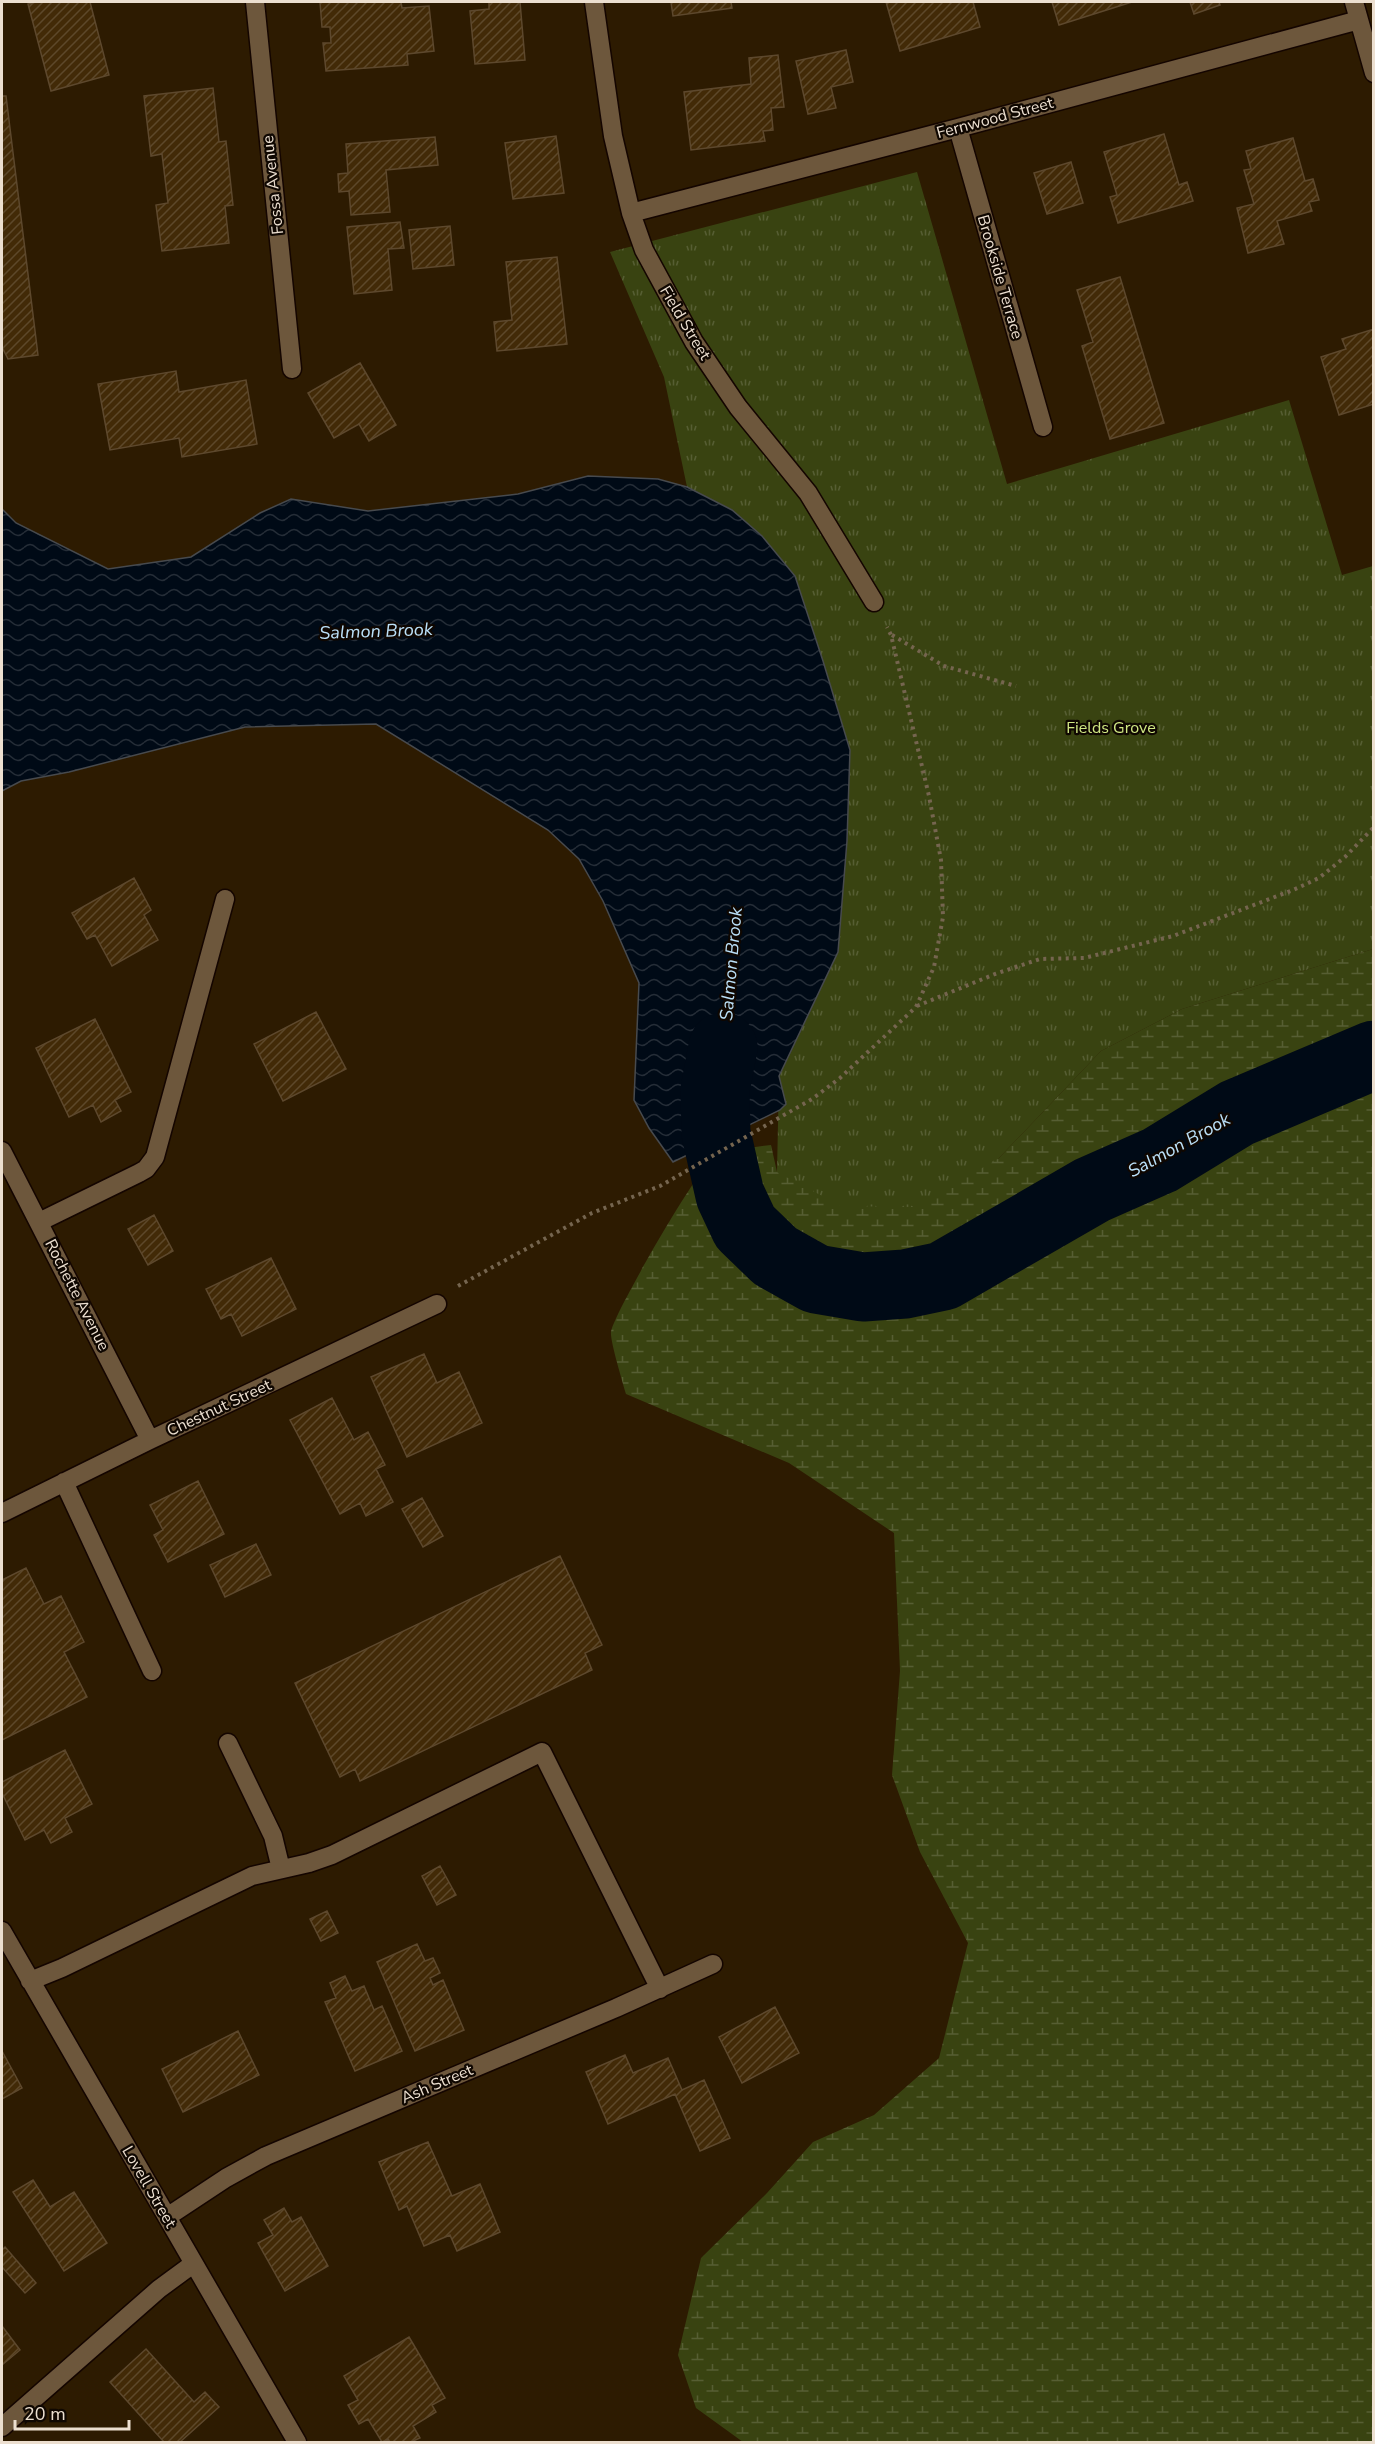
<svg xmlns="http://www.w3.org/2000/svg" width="1375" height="2444" font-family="'Nunito Sans',sans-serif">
<defs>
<pattern id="wetland-marsh" width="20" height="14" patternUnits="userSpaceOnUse" patternTransform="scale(1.5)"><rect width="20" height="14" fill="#394311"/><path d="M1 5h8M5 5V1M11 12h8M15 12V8" fill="none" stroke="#565e33"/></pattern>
<pattern id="park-tufts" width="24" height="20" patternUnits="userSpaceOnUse" patternTransform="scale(1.5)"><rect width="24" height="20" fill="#394311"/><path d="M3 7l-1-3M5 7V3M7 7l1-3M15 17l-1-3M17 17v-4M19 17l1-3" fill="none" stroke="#565e33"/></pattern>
<pattern id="water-waves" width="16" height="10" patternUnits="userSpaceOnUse" patternTransform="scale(1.5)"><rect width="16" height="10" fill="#000a16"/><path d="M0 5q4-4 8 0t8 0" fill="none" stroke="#252d37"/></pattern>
<pattern id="building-hatch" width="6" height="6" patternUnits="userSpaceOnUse" patternTransform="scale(1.5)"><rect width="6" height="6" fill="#422a07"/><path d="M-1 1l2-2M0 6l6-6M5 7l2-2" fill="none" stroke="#5d482a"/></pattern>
</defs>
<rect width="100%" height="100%" fill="#2d1b01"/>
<!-- wetland -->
<path fill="url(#wetland-marsh)" d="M1373,949V2442H743L696,2408L678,2355L701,2258L767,2193L813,2142L874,2115L939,2058L968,1943L920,1852L892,1775L900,1671L894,1533L789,1463L626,1394C623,1383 610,1341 611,1332C613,1315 696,1172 710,1162C725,1151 753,1147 771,1145L777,1172L998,1159L1101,1051L1182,1009Z"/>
<!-- park -->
<path fill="url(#park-tufts)" d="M917,172L1007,484L1289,400L1342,575L1373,566V949L1182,1009L1101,1051L998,1159L913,1207L841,1206L777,1172L779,1076L838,952L847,841L850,750L795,576L732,510L687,487L664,377L610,252Z"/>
<!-- water -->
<path fill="url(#water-waves)" stroke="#474a4e" stroke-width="1.5" d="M588,476L658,479L687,487L732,510L762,536L795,576L823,661L850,750L847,841L838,952L779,1076L786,1104L780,1110L673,1162L649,1128L634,1100L639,983L603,901L579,859L548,830L376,724L245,727L69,772L21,781L2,791V509L16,523L108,569L191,557L260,513L291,499L368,511L518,494Z"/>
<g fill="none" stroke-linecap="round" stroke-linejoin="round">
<!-- river -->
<path stroke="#000a16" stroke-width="69" d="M723,1047L715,1090L716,1133L730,1195L745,1227L775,1256L816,1279L863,1287L905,1284L943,1276L1092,1190L1160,1160L1237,1113L1374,1055"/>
</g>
<!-- building -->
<path fill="url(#building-hatch)" stroke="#5d482d" stroke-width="1.5" d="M36,2H90L109,75L51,91L28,4Z
M320,2H401L402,8L429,6L434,51L407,54L408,65L326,71L323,43H331L330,27H322Z
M489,2H520L525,60L475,64L470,11L489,9Z
M671,2H731L732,8L673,16Z
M886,2H973L980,27L900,51Z
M1052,2H1132L1059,25Z
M1190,2H1219L1220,5L1194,14Z
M846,50L853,82L831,87L836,108L808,114L796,61Z
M778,55L784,107L771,108L773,130L763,131L765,141L691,150L684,92L751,84L749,58Z
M213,88L219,142L226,141L233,205L225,206L229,243L162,251L156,205L168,203L162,154L151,156L144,96Z
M2,96H6L38,355L8,359L2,347Z
M1164,134L1179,185L1187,182L1193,201L1118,223L1110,197L1117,195L1104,152Z
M556,136L564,193L513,199L505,143Z
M435,137L438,165L386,170L390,212L351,215L349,191L339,192L338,174L348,173L346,144Z
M1293,138L1305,181L1313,179L1319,200L1309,202L1312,211L1277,221L1284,244L1248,253L1237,208L1254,204L1244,170L1251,169L1246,151Z
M1071,162L1083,203L1047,214L1034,173Z
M400,222L404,248L388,249L392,290L354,294L347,227Z
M450,226L454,265L413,269L409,230Z
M557,257L567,344L497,351L494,322L512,320L506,262Z
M1120,277L1164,423L1110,439L1082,346L1093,342L1077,290Z
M1374,329V404L1339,415L1321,357L1346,349L1342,339Z
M360,363L396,425L369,441L359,424L334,438L308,393Z
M176,371L179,392L246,380L257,444L182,457L179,438L110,450L98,384Z
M134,878L151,910L144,915L158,940L112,966L95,935L87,939L72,913Z
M316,1012L346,1069L283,1101L254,1044Z
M95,1019L131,1092L115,1100L121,1111L101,1122L93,1105L69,1117L36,1048Z
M154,1215L173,1251L148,1265L128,1229Z
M271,1258L296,1309L242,1336L231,1314L221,1319L206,1289Z
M424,1354L437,1383L459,1372L482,1423L407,1457L371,1377Z
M332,1398L354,1440L368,1432L385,1465L376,1469L393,1502L366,1516L360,1503L340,1514L290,1420Z
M198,1481L224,1534L168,1562L154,1535L163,1530L150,1505Z
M422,1498L443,1536L423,1547L402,1509Z
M256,1544L271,1575L225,1597L210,1565Z
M560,1556L602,1645L585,1653L592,1670L360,1781L355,1769L340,1777L295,1683Z
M26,1568L44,1604L61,1596L84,1642L64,1652L87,1697L2,1740V1580Z
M65,1750L92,1804L65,1818L72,1832L51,1843L44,1830L25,1840L2,1793V1782Z
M440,1866L456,1895L437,1905L422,1876Z
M327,1911L338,1933L321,1941L310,1919Z
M417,1944L425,1961L433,1958L440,1973L430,1978L433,1985L443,1980L464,2030L415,2051L377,1962Z
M345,1976L352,1991L364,1986L374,2010L382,2006L402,2051L355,2071L325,2002L336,1998L330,1983Z
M775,2007L799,2053L742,2083L719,2037Z
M238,2031L259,2075L183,2112L162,2069Z
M2,2051L22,2088L2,2099Z
M625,2055L633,2073L668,2058L682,2090L704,2080L730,2138L700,2151L675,2094L608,2124L586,2072Z
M428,2142L452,2196L480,2184L500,2232L457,2251L450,2235L424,2246L407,2206L399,2210L379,2162Z
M33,2180L50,2207L74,2192L107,2243L64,2271L13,2192Z
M284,2208L292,2222L301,2217L328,2266L285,2291L258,2243L273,2235L264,2220Z
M5,2247L36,2283L25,2293L2,2267V2250Z
M2,2326L20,2350L2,2365Z
M409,2337L445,2398L432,2405L436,2412L413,2426L420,2438L411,2442H390L388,2439L382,2442L368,2419L359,2424L348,2405L358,2400L344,2376Z
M146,2349L194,2402L205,2392L219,2407L180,2442H164L110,2382Z"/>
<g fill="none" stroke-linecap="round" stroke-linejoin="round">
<!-- minor casing -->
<g stroke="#140500" stroke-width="21">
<path id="minor" d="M255,2L292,369
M594,2L613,136L631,213L644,250L694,342L738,407L808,493L874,602
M1354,2L1374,73
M958,128L1043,427
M631,213L958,128L1359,20
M2,1151L150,1440
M39,1222L139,1173L146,1169L155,1157L225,899
M64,1482L152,1671
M2,1513L150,1440L437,1304
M228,1743L273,1836L281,1869
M2,1931L297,2442
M30,1981L62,1968L252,1876L309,1863L332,1855L542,1752L660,1989
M167,2217L226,2178L266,2156L616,2008L713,1964
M2,2427L159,2289L193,2264"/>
</g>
<!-- path -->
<path stroke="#75654f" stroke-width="4" stroke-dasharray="3 4.5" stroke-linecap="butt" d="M892,635L944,666L1016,686
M917,1006L995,974L1040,959L1084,958L1173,936L1293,890L1319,878L1345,857L1374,827
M458,1286L592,1213L660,1186L812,1099L840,1078L916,1007L934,967L943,917L941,860L929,796L891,635L887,627"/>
<!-- minor -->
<use href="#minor" stroke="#6d573c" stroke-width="18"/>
</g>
<g text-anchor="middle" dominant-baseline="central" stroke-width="4.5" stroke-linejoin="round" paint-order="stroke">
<!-- street labels -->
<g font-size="16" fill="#ecdfd0" stroke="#0f0701">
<text transform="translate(995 118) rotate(-15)">Fernwood Street</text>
<text transform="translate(273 185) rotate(-96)">Fossa Avenue</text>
<text transform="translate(1000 277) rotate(74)">Brookside Terrace</text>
<text transform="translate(685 323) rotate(59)">Field Street</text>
<text transform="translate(77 1295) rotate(63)">Rochette Avenue</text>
<text transform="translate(219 1408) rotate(-25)">Chestnut Street</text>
<text transform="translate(437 2084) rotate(-23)">Ash Street</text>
<text transform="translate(149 2187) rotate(60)">Lovell Street</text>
</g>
<!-- park labels -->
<g font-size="16" fill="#d1e884" stroke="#0f0701">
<text x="1111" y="728">Fields Grove</text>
</g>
<!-- water labels -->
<g font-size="18" font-style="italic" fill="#bbe0f8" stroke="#0f0701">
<text transform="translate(376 631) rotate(-2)">Salmon Brook</text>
<text transform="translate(731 964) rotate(-85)">Salmon Brook</text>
<text transform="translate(1179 1145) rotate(-29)">Salmon Brook</text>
</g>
</g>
<!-- border -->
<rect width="1375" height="2444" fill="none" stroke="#ecdfd0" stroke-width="6"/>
<!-- scale -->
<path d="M15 2420v9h114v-9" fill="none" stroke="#ecdfd0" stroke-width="3"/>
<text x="24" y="2420" font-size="18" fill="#ecdfd0" stroke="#0f0701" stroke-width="4.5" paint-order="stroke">20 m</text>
</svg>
